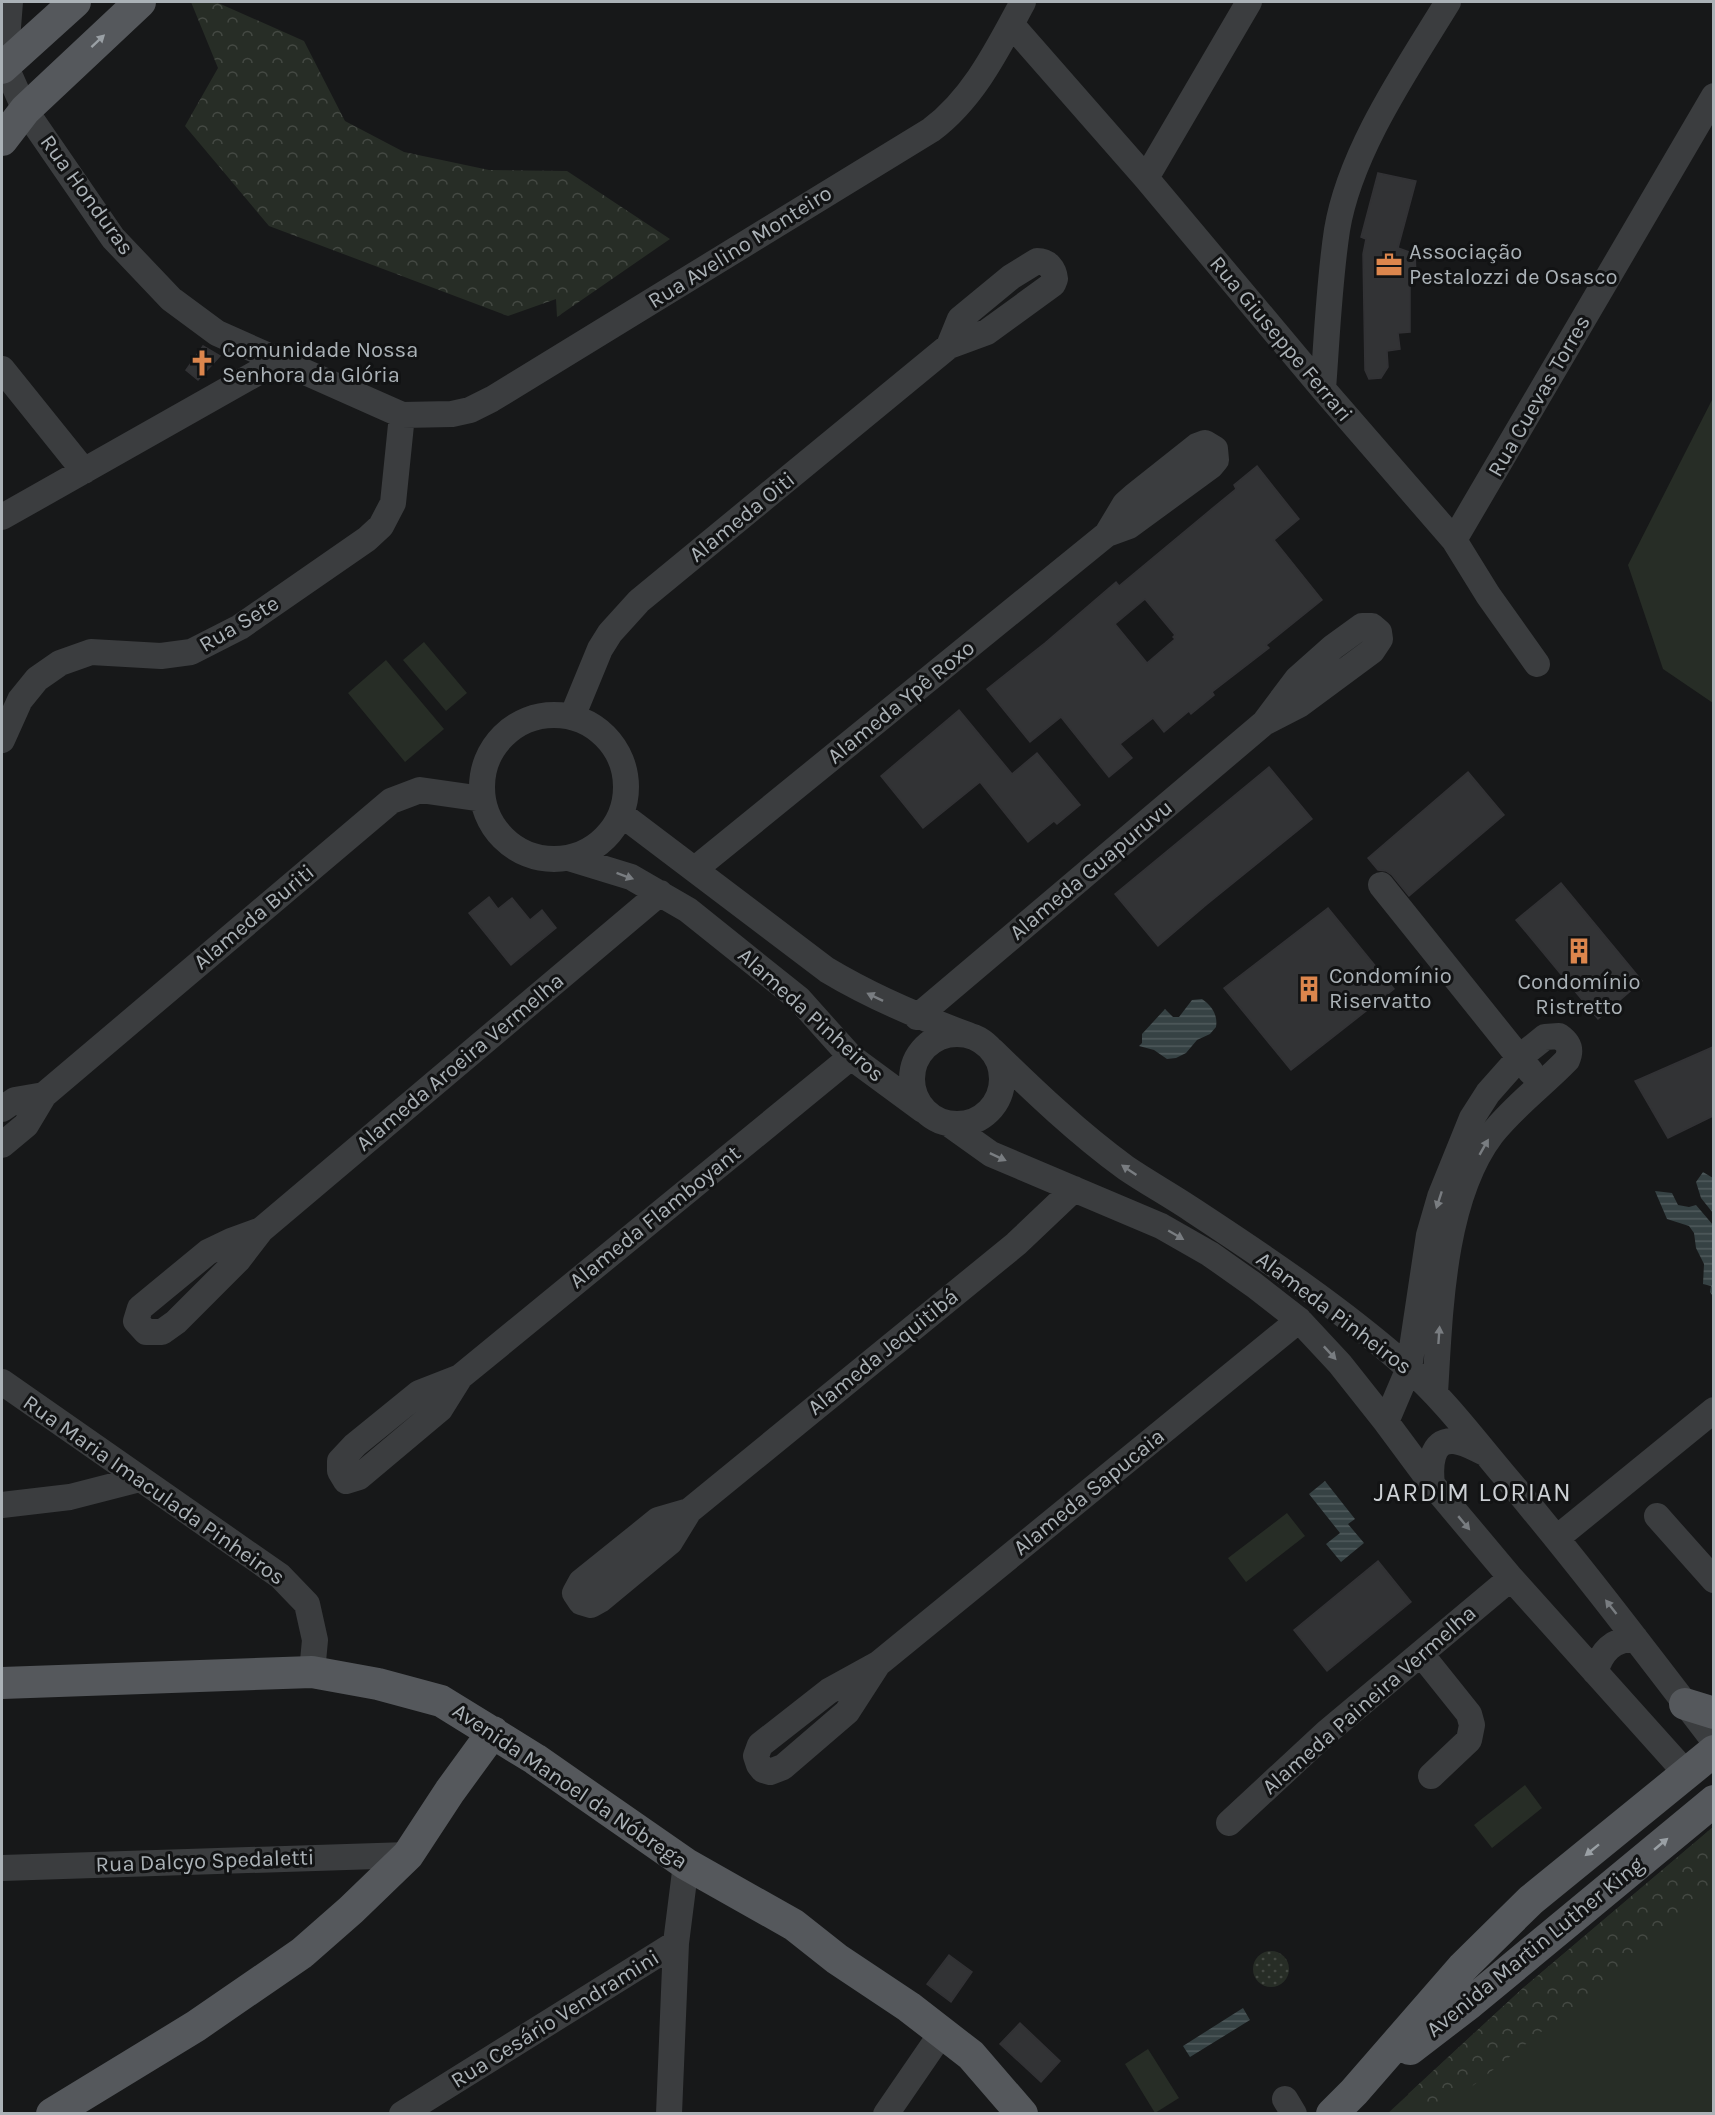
<svg xmlns="http://www.w3.org/2000/svg" width="1715" height="2115" font-family="Karla,sans-serif">
<defs>
<pattern id="forest-crowns" width="20" height="18" patternUnits="userSpaceOnUse" patternTransform="scale(1.5)"><rect width="20" height="18" fill="#272d26"/><path d="M2 6a3 3 0 1 1 6 0M12 15a3 3 0 1 1 6 0" fill="none" stroke="#444943"/></pattern>
<pattern id="park-dots" width="8" height="8" patternUnits="userSpaceOnUse" patternTransform="scale(1.5)"><rect width="8" height="8" fill="#272d26"/><path d="M2 2h.1M6 6h.1" fill="none" stroke="#444943" stroke-width="1.8" stroke-linecap="round"/></pattern>
<pattern id="water-rules" width="6" height="5" patternUnits="userSpaceOnUse" patternTransform="scale(1.5)"><rect width="6" height="5" fill="#364244"/><path d="M0 2.5h6" fill="none" stroke="#505b5d"/></pattern>
</defs>
<rect width="100%" height="100%" fill="#171819"/>
<!-- grass -->
<path fill="#272d26" d="M1713,398V703L1663,669L1628,565Z
M424,642L467,693L446,711L403,660Z
M386,660L444,729L405,762L348,693Z
M1287,1513L1305,1536L1246,1582L1228,1558Z
M1525,1785L1542,1808L1492,1848L1474,1825Z
M1713,1827V2113L1387,2114L1523,1988Z
M1148,2049L1179,2098L1155,2113L1125,2064Z"/>
<!-- forest -->
<path fill="url(#forest-crowns)" d="M191,2H216L304,41L345,121L404,152L489,170L567,171L670,239L557,317L556,299L508,316L269,226L185,126L218,68Z
M1713,1827V1897L1438,2113H1426L1408,2094L1523,1988Z"/>
<!-- park -->
<path fill="url(#park-dots)" d="M1253 1969a18 18 0 1 1 36 0a18 18 0 1 1-36 0Z"/>
<!-- water -->
<path fill="url(#water-rules)" d="M1202,999C1212,1006 1218,1015 1216,1027L1210,1034L1197,1040L1186,1053L1176,1058L1167,1059L1154,1050L1139,1046L1142,1043V1034L1165,1009L1173,1017H1179L1192,1000Z
M1703,1172L1713,1178V1213L1701,1198L1696,1182Z
M1655,1191L1672,1193L1678,1205L1689,1207L1696,1205L1713,1225V1294L1712,1295L1710,1292L1711,1286L1703,1284L1704,1264L1696,1248L1694,1233L1689,1226L1667,1219Z
M1325,1481L1355,1519L1348,1524L1364,1543L1341,1562L1326,1544L1340,1533L1309,1494Z
M1243,2008L1250,2020L1190,2057L1183,2046Z"/>
<!-- building -->
<path fill="#323335" stroke="#323235" stroke-width="1.5" fill-rule="evenodd" d="M1378,173L1416,181L1398,248L1415,254L1416,277L1410,278V332L1398,333L1400,349L1387,351L1388,367L1381,378L1369,379L1365,370L1363,254L1366,239L1361,237Z
M203,346L220,356L198,380L186,370Z
M1257,466L1299,519L1274,540L1322,600L1266,645L1269,648L1212,692L1214,695L1191,714L1189,711L1164,732L1153,718L1120,744L1132,758L1109,777L1061,717L1030,742L987,689L1045,643L1116,582L1119,586L1208,512L1236,489L1234,485ZM1145,599L1175,635L1173,637L1175,639L1147,663L1115,624Z
M959,710L1012,774L1037,753L1080,805L1057,824L1054,821L1028,842L980,782L923,828L881,776Z
M1269,767L1312,819L1206,905L1158,946L1115,894Z
M1468,772L1504,815L1409,896L1392,875L1386,871L1378,870L1368,858Z
M1561,883L1642,981L1598,1019L1516,920Z
M489,897L498,909L512,898L530,920L542,910L556,928L511,965L469,913Z
M1328,908L1394,989L1291,1070L1224,988Z
M1713,1047V1116L1668,1138L1635,1081Z
M1378,1561L1411,1602L1327,1671L1294,1630Z
M949,1955L972,1972L951,2002L927,1984Z
M1020,2023L1060,2061L1041,2082L1000,2044Z"/>
<g fill="none" stroke-linecap="round" stroke-linejoin="round">
<!-- minor -->
<path stroke="#3b3d3f" stroke-width="26" d="M10,2L5,65L25,110L113,238L171,299L217,333L402,415L452,414L470,410L492,399L931,130C974,98 998,48 1023,2
M1011,24L1146,178L1323,389L1454,540L1488,595L1537,664
M1146,178L1249,2
M2,369L84,471
M1323,389C1327,337 1329,283 1337,230C1350,151 1407,69 1448,2
M2,517L278,361
M1454,540L1714,96
M482 787a72 72 0 1 1 144 0a72 72 0 1 1-144 0Z
M572,717L600,649L610,633L639,601L949,346L987,332L1053,284L1055,279C1054,269 1048,261 1037,261L1011,277L960,319L949,346
M2,740L20,700L37,679L60,663L91,652L161,656L191,652L240,627L367,539L381,526L393,503L402,415
M621,814L827,970C872,997 919,1017 968,1035
M569,858L631,877L688,910L799,999L851,1057L923,1110
M695,869L1107,534L1125,504L1134,496L1197,446L1205,443L1215,449L1216,460L1211,466L1129,526L1107,534
M1381,885L1531,1072
M917,1017L1264,723L1299,705L1372,651L1380,639L1379,632L1372,626H1362L1333,647L1297,679L1264,723
M912 1079a45 45 0 1 1 90 0a45 45 0 1 1-90 0Z
M993,1051C1035,1092 1078,1133 1126,1168C1148,1183 1172,1196 1194,1211C1267,1259 1340,1308 1406,1366C1443,1398 1472,1437 1504,1475C1577,1561 1645,1651 1714,1741
M2,1109L15,1100L44,1095
M949,1124L991,1154L1161,1226L1210,1254L1254,1285L1299,1320L1340,1364L1386,1422L1432,1484L1511,1578L1686,1773
M2,1145L26,1125L44,1095L391,801L420,790L483,799
M261,1230L231,1241L208,1252L140,1308L136,1321L146,1332H162L176,1322L238,1260L261,1230L660,893
M460,1377L440,1409L359,1477L346,1481L340,1471V1461L355,1445L419,1393L460,1377L851,1057
M2,1382L280,1576L307,1604L315,1640L312,1672
M1386,1422L1409,1368L1429,1235L1440,1197L1472,1118L1488,1093L1520,1057L1545,1037L1559,1036C1569,1043 1572,1049 1567,1060C1543,1085 1514,1106 1492,1134C1442,1200 1440,1313 1435,1393
M1432,1484C1430,1468 1430,1439 1454,1441C1465,1442 1476,1449 1485,1453
M2,1505L70,1497L140,1479
M689,1511L658,1520L581,1582L575,1593L581,1602L591,1605L600,1600L670,1542L689,1511L1016,1244L1074,1189
M1657,1516L1714,1580
M1557,1538L1714,1410
M1421,1654L1469,1714L1472,1725L1469,1740L1431,1776
M878,1664L847,1712L783,1767L770,1772L763,1770L759,1765L756,1756L760,1745L829,1691L878,1664L1299,1320
M1595,1672C1602,1651 1612,1640 1635,1638
M1229,1823L1326,1733L1511,1578
M2,1868L408,1855
M1285,2099L1294,2114
M402,2114L676,1943
M669,2114L676,1943L686,1864
M886,2114L941,2034"/>
<!-- major -->
<path stroke="#55585c" stroke-width="32" d="M2,68L75,2
M2,140L25,110L140,2
M2,1683L312,1672L378,1684L441,1701L535,1759L686,1864L794,1925L837,1959L909,2007L971,2055L1022,2114
M1685,1704L1714,1713
M1410,2049L1470,2003L1714,1801
M52,2114L196,2026L302,1953L351,1910L408,1855L450,1791L493,1732
M1332,2114L1354,2092L1462,1968L1531,1900L1714,1751"/>
</g>
<!-- one-way arrows -->
<defs><path id="oneway-solid" d="M-6-.8H1V-3.2L6.5 0L1 3.2V.8H-6Z" transform="scale(1.5)"/></defs>
<g fill="#9aa0a5">
<use href="#oneway-solid" transform="translate(98 41) rotate(-43)"/>
<use href="#oneway-solid" transform="translate(1661 1844) rotate(-40)"/>
<use href="#oneway-solid" transform="translate(1592 1850) rotate(141)"/>
</g>
<g fill="#797d81">
<use href="#oneway-solid" transform="translate(625 876) rotate(20)"/>
<use href="#oneway-solid" transform="translate(875 997) rotate(-154)"/>
<use href="#oneway-solid" transform="translate(1484 1147) rotate(-60)"/>
<use href="#oneway-solid" transform="translate(998 1157) rotate(25)"/>
<use href="#oneway-solid" transform="translate(1129 1170) rotate(-146)"/>
<use href="#oneway-solid" transform="translate(1439 1200) rotate(108)"/>
<use href="#oneway-solid" transform="translate(1176 1235) rotate(30)"/>
<use href="#oneway-solid" transform="translate(1439 1335) rotate(-86)"/>
<use href="#oneway-solid" transform="translate(1330 1353) rotate(47)"/>
<use href="#oneway-solid" transform="translate(1464 1523) rotate(50)"/>
<use href="#oneway-solid" transform="translate(1611 1607) rotate(-128)"/>
</g>
<!-- icons -->
<defs>
<g id="office-bare" transform="scale(2.07)"><path d="M-6-3h4V-5.5h4V-3h4V5H-6ZM-1-4.5V-3h2v-1.5ZM-6 0V1H6V0Z" fill="#dc864d" stroke="#121314" stroke-width="2.5" paint-order="stroke"/></g>
<g id="church-bare" transform="scale(2.07)"><path d="M-1.2-6h2.4v3.5h3.3v2.4h-3.3V6h-2.4V-.1h-3.3v-2.4h3.3Z" fill="#dc864d" stroke="#121314" stroke-width="2.5" paint-order="stroke"/></g>
<g id="building-bare" transform="scale(2.07)"><path d="M-4-6H4V6H1V3H-1V6H-4ZM-2.5-4.3h1.7v1.8h-1.7ZM.8-4.3h1.7v1.8H.8ZM-2.5-1h1.7V.8h-1.7ZM.8-1h1.7V.8H.8Z" fill="#dc864d" stroke="#121314" stroke-width="2.5" paint-order="stroke"/></g>
</defs>
<g fill-rule="evenodd">
<use href="#office-bare" x="1389" y="265"/>
<use href="#church-bare" x="202" y="363"/>
<use href="#building-bare" x="1579" y="951"/>
<use href="#building-bare" x="1309" y="989"/>
</g>
<g text-anchor="middle" dominant-baseline="central" stroke-width="6" stroke-linejoin="round" paint-order="stroke">
<!-- street labels -->
<g font-size="22" fill="#abb2b7" stroke="#121314">
<text transform="translate(87 195) rotate(54)">Rua Honduras</text>
<text transform="translate(740 247) rotate(-32)">Rua Avelino Monteiro</text>
<text transform="translate(1281 339) rotate(50)">Rua Giuseppe Ferrari</text>
<text transform="translate(1539 396) rotate(-60)">Rua Cuevas Torres</text>
<text transform="translate(742 517) rotate(-39)">Alameda Oiti</text>
<text transform="translate(239 624) rotate(-31)">Rua Sete</text>
<text transform="translate(901 702) rotate(-39)">Alameda Ypê Roxo</text>
<text transform="translate(1091 870) rotate(-40)">Alameda Guapuruvu</text>
<text transform="translate(254 917) rotate(-40)">Alameda Buriti</text>
<text transform="translate(811 1015) rotate(42)">Alameda Pinheiros</text>
<text transform="translate(460 1062) rotate(-40)">Alameda Aroeira Vermelha</text>
<text transform="translate(655 1217) rotate(-39)">Alameda Flamboyant</text>
<text transform="translate(1334 1313) rotate(37)">Alameda Pinheiros</text>
<text transform="translate(883 1352) rotate(-39)">Alameda Jequitibá</text>
<text transform="translate(154 1490) rotate(35)">Rua Maria Imaculada Pinheiros</text>
<text transform="translate(1089 1492) rotate(-39)">Alameda Sapucaia</text>
<text transform="translate(1369 1700) rotate(-41)">Alameda Paineira Vermelha</text>
<text transform="translate(570 1786) rotate(34)">Avenida Manoel da Nóbrega</text>
<text transform="translate(205 1861) rotate(-2)">Rua Dalcyo Spedaletti</text>
<text transform="translate(1535 1947) rotate(-39)">Avenida Martin Luther King</text>
<text transform="translate(555 2019) rotate(-32)">Rua Cesário Vendramini</text>
</g>
<!-- poi labels -->
<g font-size="22" fill="#abb2b7" stroke="#121314" text-anchor="start">
<text x="1409" y="252">Associação<tspan x="1409" dy="25">Pestalozzi de Osasco</tspan></text>
<text x="222" y="350">Comunidade Nossa<tspan x="222" dy="25">Senhora da Glória</tspan></text>
<text x="1329" y="976">Condomínio<tspan x="1329" dy="25">Riservatto</tspan></text>
<text x="1579" y="982" text-anchor="middle">Condomínio<tspan x="1579" dy="25">Ristretto</tspan></text>
</g>
<!-- quarter labels -->
<g font-size="26" letter-spacing="1.5" fill="#ccd0d4" stroke="#121314">
<text x="1473" y="1492">JARDIM LORIAN</text>
</g>
</g>
<!-- border -->
<rect width="1715" height="2115" fill="none" stroke="#abb2b7" stroke-width="6"/>
</svg>
